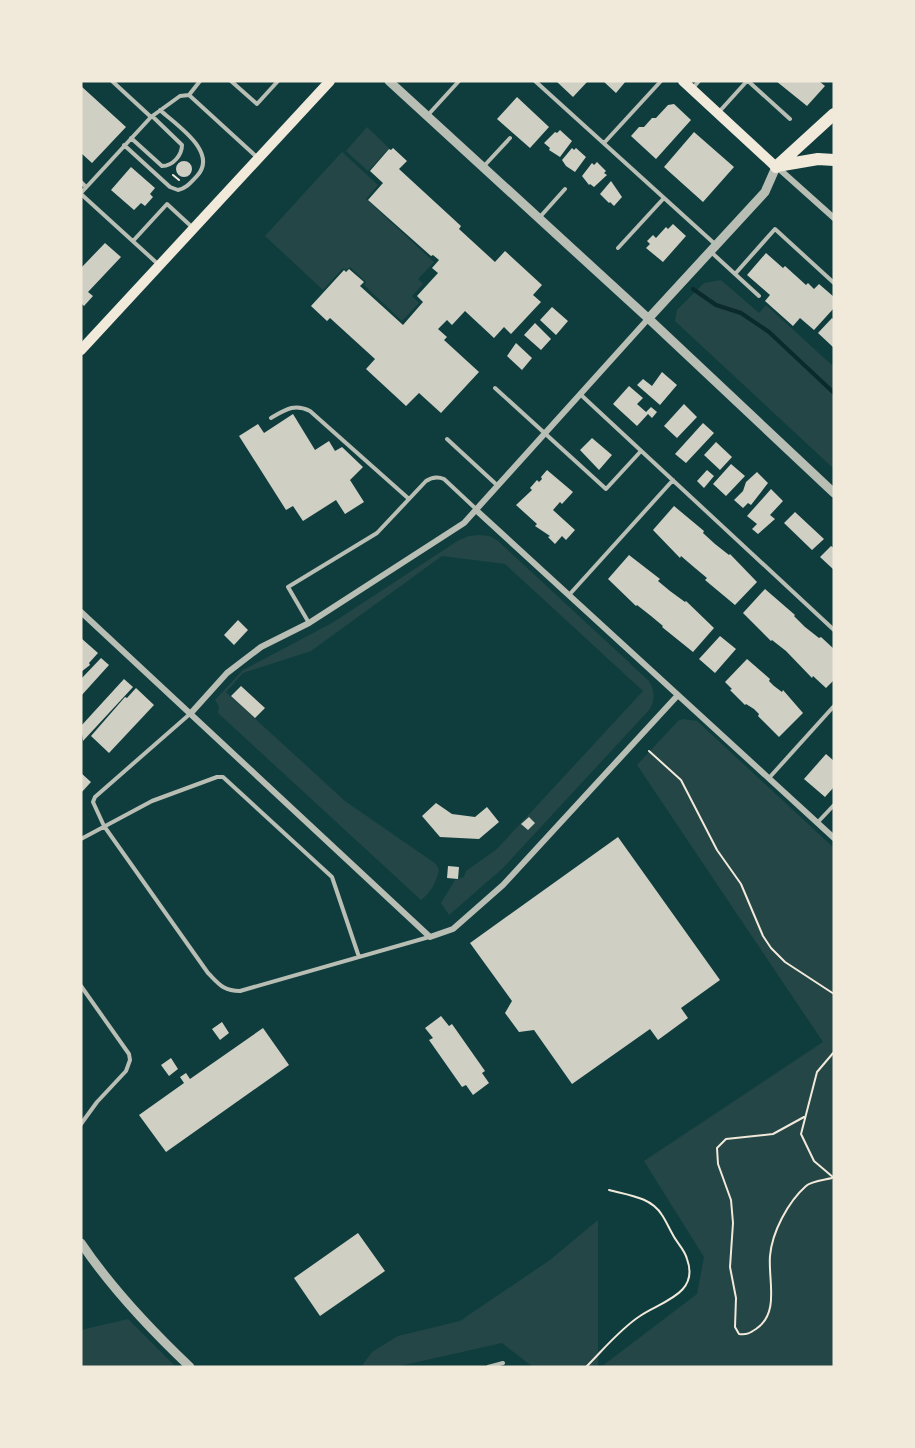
<svg xmlns="http://www.w3.org/2000/svg" width="915" height="1448" font-family="'Golos Text',sans-serif">
<rect width="100%" height="100%" fill="#0f3d3e"/>
<!-- green -->
<path fill="#244646" d="M367,127L389,148L368,171L346,151Z
M342,152L378,185L366,199L434,262L418,279L423,284L412,296L419,303L402,321L364,285L366,282L350,267L346,270L343,268L323,290L265,236Z
M721,280L759,313L766,305L834,367V469L675,321L677,310L704,283Z
M480,535L490,536L498,541L649,681C655,691 655,699 650,709L503,868L449,915L441,903L455,880L464,877L466,871L497,849L643,691L505,564L442,556L311,651L243,673L226,692L345,801L436,864L439,870C436,883 431,892 421,900L218,713L219,706L215,700L243,670L332,623L459,540L469,536Z
M683,719L697,721L834,848V1367H601L697,1294L704,1257L644,1161L823,1042L637,765L678,721Z
M598,1220V1367H533L502,1343L395,1367H361L372,1352L398,1336L460,1321L550,1260Z
M128,1319L176,1367H81V1330Z"/>
<g fill="none" stroke-linecap="round" stroke-linejoin="round">
<!-- stream -->
<path stroke="#0a2a2b" stroke-width="4" d="M693,289L716,305L741,313L769,332L834,393"/>
</g>
<!-- building -->
<path fill="#cfcfc3" d="M556,81H588L573,97Z
M603,81H626L616,93Z
M776,81H819L825,86L807,106Z
M81,86L126,127L92,163L81,153Z
M517,97L549,127L530,148L497,119Z
M674,104L691,120L656,159L631,136L639,127H644L652,118H656L668,105Z
M560,130L572,141L560,157L549,150L550,148L544,143L555,132L557,133Z
M694,132L734,167L703,202L664,167Z
M393,148L407,161L399,169L461,226L459,229L495,262L505,251L542,285L533,295L541,302L511,334L504,327L494,338L465,311L452,325L447,320L438,329L447,337L444,340L479,372L441,413L419,393L406,406L366,369L375,359L330,318L327,321L311,306L344,270L346,272L349,269L364,282L360,286L403,325L423,302L417,296L438,273L432,268L439,260L433,255L431,256L368,200L383,183L370,171L389,149L391,150Z
M572,148L574,150L576,148L586,157L575,172L566,166L562,160Z
M176 169a8 8 0 1 1 16 0a8 8 0 1 1-16 0Z
M597,162L606,171L604,173L607,175L594,187L590,184L589,185L582,176L592,163L594,165Z
M131,167L155,188L150,194L153,197L145,206L141,203L134,210L111,190Z
M611,181L622,197L614,206L610,202L609,203L600,194Z
M673,224L686,236L663,262L646,248L650,244L647,241L653,235L656,238L666,227L668,229Z
M105,243L121,257L88,292L93,296L84,306L81,303V268Z
M766,253L783,268L785,266L806,285L808,283L814,289L819,284L834,297V308L814,330L800,318L793,326L765,301L770,295L747,275Z
M552,307L568,321L556,335L540,320Z
M832,318L834,320V348L818,333Z
M535,323L551,339L541,350L524,335Z
M516,343L532,358L522,370L507,356Z
M662,372L677,385L660,405L637,385L643,379L652,386Z
M629,386L643,398L637,404L646,412L651,407L657,412L652,418L648,414L637,426L613,404Z
M684,404L697,417L677,438L664,426Z
M293,414L315,450L329,441L335,451L342,447L363,467L350,480L364,502L345,514L336,500L303,521L293,506L286,510L239,436L258,424L264,433Z
M703,423L714,433L686,463L675,454Z
M592,438L612,455L599,470L580,450Z
M716,442L732,457L720,470L704,455Z
M731,464L745,476L726,496L713,484Z
M547,470L573,492L562,504L560,502L553,510L575,530L566,540L562,536L555,544L548,537L550,536L535,526L537,524L516,505L532,490L530,488L537,480L539,482L542,479L541,477Z
M707,470L714,476L704,488L697,481Z
M757,472L768,483L751,505L748,503L743,508L734,500L743,491L746,482Z
M771,489L783,501L770,515L775,519L758,534L752,529L757,524L747,516Z
M674,506L704,531L703,533L715,544L729,555L730,554L757,582L735,605L705,580L707,578L695,568L681,556L680,558L653,530Z
M795,512L824,539L812,550L784,523Z
M831,546L834,548V570L820,557Z
M629,555L660,579L658,581L670,591L685,602L686,601L714,628L693,652L662,627L663,626L651,616L637,605L636,606L608,579Z
M765,589L795,615L794,616L805,627L819,638L821,637L834,649V680L826,688L813,676L812,678L786,651L772,640L771,641L743,613Z
M238,620L248,630L234,645L224,635Z
M720,636L736,649L715,673L699,659Z
M81,638L98,653L89,663L90,665L81,672Z
M101,658L109,665L81,696V679Z
M747,659L770,679L769,681L774,686L782,692L783,690L803,713L779,737L758,716L759,714L754,709L746,704L745,705L730,690L732,689L725,682Z
M124,679L133,687L83,741L81,726Z
M241,686L265,708L255,718L231,696Z
M136,688L154,705L109,753L91,736L125,697L127,698Z
M826,754L834,761V787L825,797L804,779Z
M81,773L91,782L81,793Z
M436,803L452,814L475,817L487,807L499,822L479,839L440,837L422,816Z
M529,817L535,823L528,830L521,824Z
M618,837L720,980L681,1008L688,1018L658,1040L650,1029L572,1084L534,1030L519,1032L505,1013L512,1001L470,943Z
M448,866L459,867L458,879L447,878Z
M441,1016L449,1026L452,1024L485,1071L482,1073L489,1083L473,1095L466,1085L462,1087L429,1040L433,1038L425,1028Z
M222,1022L229,1033L220,1040L212,1029Z
M263,1028L289,1065L166,1152L139,1115L184,1083L180,1077L186,1073L190,1079Z
M171,1058L178,1069L169,1076L161,1065Z
M358,1233L385,1271L320,1316L294,1278Z"/>
<g fill="none" stroke-linecap="round" stroke-linejoin="round">
<!-- path -->
<path stroke="#f1e9da" stroke-width="2" d="M173,175L179,180
M649,751L681,780L717,850L741,884L763,936L771,948L785,962L834,994
M834,1052L817,1072L801,1134L814,1161L834,1178
M804,1117L773,1134L726,1139L717,1148L718,1164L731,1200L733,1223L730,1267L736,1298L735,1327L739,1334C747,1335 750,1333 756,1329C780,1313 768,1280 770,1256C772,1232 788,1202 806,1186C811,1181 824,1180 832,1178
M586,1367C603,1350 620,1329 640,1316C660,1302 700,1294 687,1259C685,1250 677,1243 673,1235C669,1228 666,1221 662,1215C651,1197 628,1195 609,1190"/>
<!-- service -->
<path stroke="#b8beb3" stroke-width="4" d="M112,81L151,117L180,96L189,95L258,158
M231,81L257,104L278,81
M535,81L716,245
M748,81L790,119
M692,89L699,81
M189,95L200,81
M718,113L747,81
M427,116L459,81
M131,138L162,166C173,166 182,155 182,145L152,116
M604,143L661,81
M124,145L170,187L178,190C187,188 191,182 197,176C219,152 176,125 160,110
M484,166L510,138
M81,182L86,187
M81,193L151,117
M81,194L159,265
M539,218L565,189
M133,241L167,204L193,228
M618,248L664,198
M711,252L759,296
M735,274L775,229L834,283
M495,388L606,489L641,451
M580,394L834,630
M271,418C285,410 294,403 310,411L409,499
M447,439L498,486
M569,595L673,480
M309,623L288,587L377,533L426,481C432,477 437,476 444,479L476,509
M191,713L95,797L93,802L104,826L208,973C219,984 223,991 240,991L429,937
M769,778L834,706
M817,823L834,805
M81,839L152,801L217,777H223L332,877L359,957
M81,986L129,1054L130,1060L126,1071L97,1102L81,1124
M488,1367L503,1363"/>
<!-- minor -->
<path stroke="#b8beb3" stroke-width="6" d="M777,167L834,218
M476,510L834,838
M81,612L430,937L453,929L503,885L678,695
M191,713L227,673L261,647L309,623L464,523L648,319"/>
<!-- tertiary -->
<path stroke="#b8beb3" stroke-width="9" d="M389,81L650,320L834,493
M648,319L765,192L776,167
M81,1243C112,1289 150,1329 190,1367"/>
<!-- secondary -->
<path stroke="#f1e9da" stroke-width="10" d="M683,81L776,167
M81,350L330,81"/>
<!-- motorway -->
<path stroke="#f1e9da" stroke-width="12" d="M777,166L818,159L834,160
M776,167L834,114"/>
</g>
<!-- border -->
<rect width="915" height="1448" fill="none" stroke="#f1e9da" stroke-width="165"/>
</svg>
